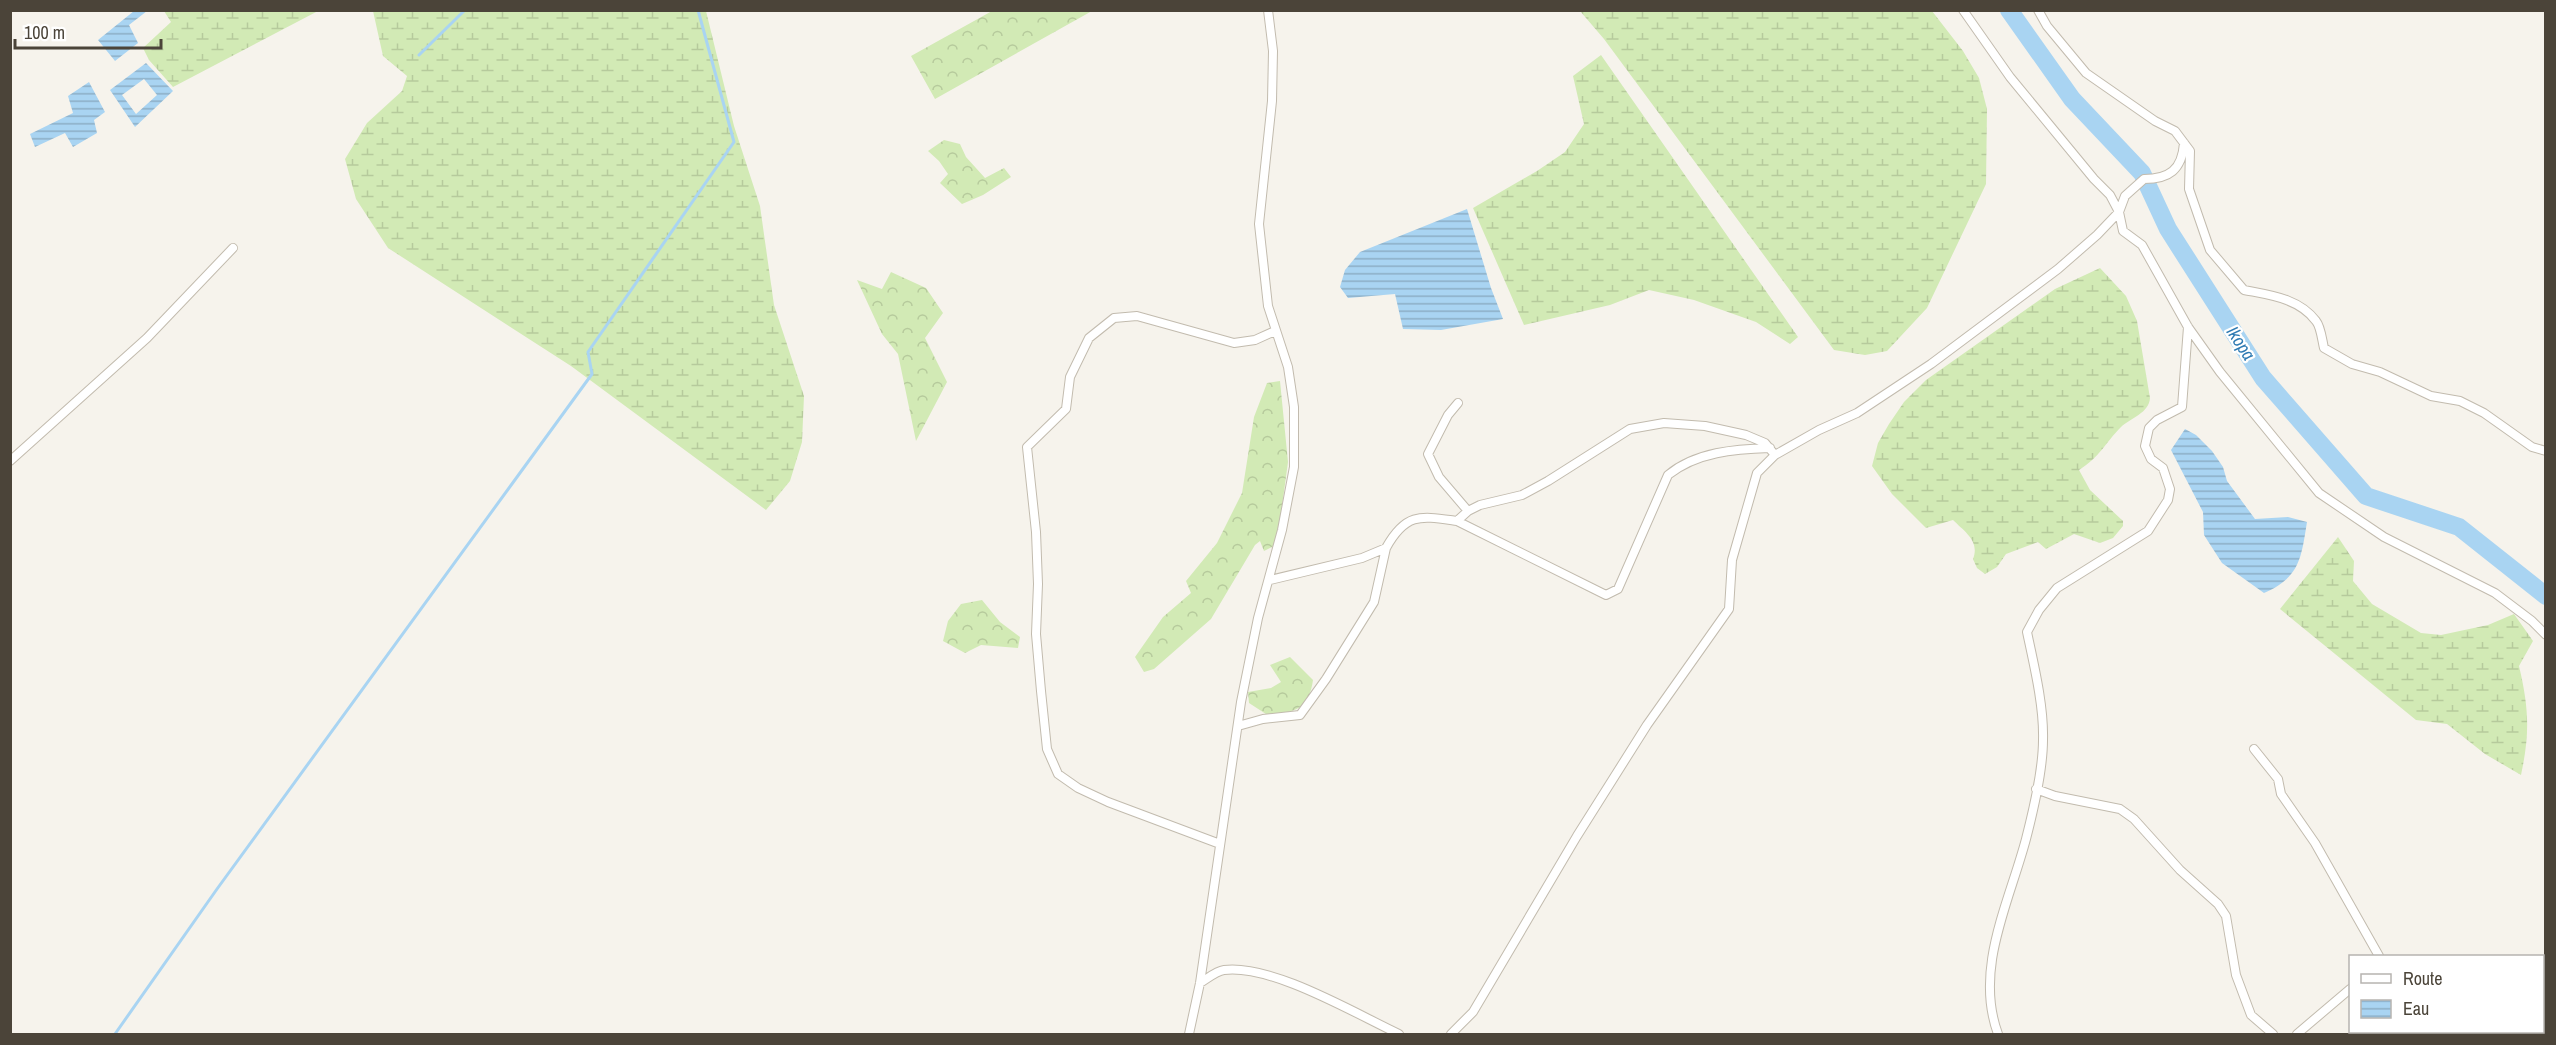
<svg xmlns="http://www.w3.org/2000/svg" width="2556" height="1045" font-family="'Archivo Narrow',sans-serif">
<defs>
<pattern id="forest-crowns" width="20" height="18" patternUnits="userSpaceOnUse" patternTransform="scale(1.5)"><rect width="20" height="18" fill="#d2eab5"/><path d="M2 6a3 3 0 1 1 6 0M12 15a3 3 0 1 1 6 0" fill="none" stroke="#b6ca9c"/></pattern>
<pattern id="wetland-marsh" width="20" height="14" patternUnits="userSpaceOnUse" patternTransform="scale(1.5)"><rect width="20" height="14" fill="#d2eab5"/><path d="M1 5h8M5 5V1M11 12h8M15 12V8" fill="none" stroke="#b6ca9c"/></pattern>
<pattern id="water-rules" width="6" height="5" patternUnits="userSpaceOnUse" patternTransform="scale(1.5)"><rect width="6" height="5" fill="#a9d4f2"/><path d="M0 2.5h6" fill="none" stroke="#8caec5"/></pattern>
</defs>
<rect width="100%" height="100%" fill="#f6f3ec"/>
<!-- forest -->
<path fill="url(#forest-crowns)" d="M992,11H1092L935,99L911,56Z
M944,140L960,144L966,157L985,178L1004,168L1011,177L983,195L962,204L940,183L948,174L939,161L928,151Z
M891,272L926,288L943,313L925,338L947,382L916,441L898,354L882,334L857,280L882,289Z
M1280,381L1288,462L1280,521L1274,546L1264,551L1260,541L1255,545L1211,619L1154,669L1144,672L1135,657L1163,617L1191,593L1186,581L1217,543L1242,493L1254,417L1267,383Z
M982,600L1000,622L1020,637L1018,648L981,645L965,653L943,641L948,621L961,604Z
M1290,657L1313,680C1309,709 1295,712 1269,716L1249,703L1248,692L1271,688L1281,682L1270,665Z"/>
<!-- wetland -->
<path fill="url(#wetland-marsh)" d="M164,11H318L173,87L149,60L143,48L171,22Z
M373,11H706L734,126L760,206L774,305L804,396L802,442L790,481L766,510L571,366L388,248L356,199L345,159L367,123L402,91L407,76L383,56Z
M1580,11H1932L1963,51L1979,78L1987,109L1986,184L1927,308L1887,351L1865,355L1834,350L1604,39Z
M1601,55L1798,337L1790,344L1756,322L1694,300L1649,290L1610,305L1524,325L1473,208L1537,171L1565,152L1584,124L1573,76Z
M2100,268L2126,296L2137,321L2150,398C2149,413 2131,418 2121,427C2105,443 2100,457 2079,470L2090,490L2123,521V526L2113,538L2100,543L2074,534L2046,549L2038,542L2006,554L1997,567L1985,574L1977,568L1973,559C1980,541 1965,532 1953,520L1926,528L1892,494L1872,466L1878,443L1889,424L1904,402L1926,380L2055,289Z
M2338,537L2354,561L2353,581L2372,604L2421,633L2441,635L2488,625L2514,614L2533,641L2519,666C2529,708 2530,733 2521,775L2485,754L2447,724L2416,720L2280,609Z"/>
<!-- water -->
<path fill="url(#water-rules)" fill-rule="evenodd" d="M134,11H147L129,25L138,43L115,61L98,40Z
M146,63L173,91L135,127L110,90ZM144,79L157,95L136,114L122,95Z
M89,82L105,112L94,120L97,133L73,147L65,133L35,147L30,134L73,113L68,96Z
M1467,209L1491,288L1503,319L1441,330L1403,329L1395,294L1348,298L1340,287L1345,270L1360,252Z
M2185,429L2196,435L2212,451L2223,467L2227,481L2255,519L2288,517L2307,522C2301,559 2300,577 2264,593L2222,563L2204,535L2203,512L2171,450Z"/>
<g fill="none" stroke-linecap="round" stroke-linejoin="round">
<!-- stream -->
<path stroke="#a9d4f2" stroke-width="3" d="M419,55L465,10
M115,1034L217,889L592,374L588,352L734,142L698,10"/>
<!-- river -->
<path stroke="#a9d4f2" stroke-width="18" d="M2009,10L2072,99L2142,173L2168,229L2263,378L2366,496L2459,527L2546,596"/>
<!-- minor casing -->
<g stroke="#c2bbae" stroke-width="10">
<path id="minor" d="M1963,10L2010,77L2094,179L2110,195L2119,212L2123,231L2142,245L2188,327L2220,372L2319,493L2384,537L2495,593L2532,621L2546,635
M2038,10L2047,26L2086,73L2155,121L2175,131L2190,151L2189,189L2210,250L2244,290C2269,295 2299,298 2316,321C2321,327 2322,340 2324,348L2352,364L2380,372L2431,396L2460,401L2484,413L2532,447L2546,451
M1458,403L1448,415L1428,454L1439,477L1468,511
M10,461L147,338L233,248
M1457,521L1606,595L1618,589L1668,475C1696,452 1735,449 1770,448
M1270,580L1362,558L1386,548C1406,512 1421,516 1457,521L1468,511L1480,505L1522,495L1548,481L1630,429L1664,423L1705,426L1746,435L1765,443L1775,455
M1238,726L1263,719L1300,715L1326,679L1374,602L1386,548
M2254,749L2278,779L2281,794L2315,843L2379,956
M2036,789L2055,796L2120,809L2134,819L2180,870L2218,904L2226,916L2236,975L2251,1015L2273,1034
M1220,844L1108,802L1078,788L1058,774L1047,749L1041,691L1036,634L1038,584L1036,532L1027,447L1066,409L1070,377L1089,338L1114,318L1137,316L1234,343L1255,340L1275,331
M1200,983C1207,979 1216,971 1224,970C1272,964 1354,1013 1399,1034
M1189,1034L1200,983L1241,702L1258,618L1282,530L1294,467V407L1288,367L1268,306L1259,224L1272,101L1273,51L1268,10
M1451,1034L1473,1012L1577,836L1647,725L1729,609L1732,560L1757,473L1775,455L1819,430L1857,413L1931,364L2058,269L2097,235L2119,212L2125,196L2144,179C2169,179 2182,170 2184,143
M1998,1034C1974,969 2009,903 2026,839C2033,812 2043,768 2043,740C2044,706 2034,665 2027,632L2039,610L2057,588L2148,531L2168,500L2170,489L2163,468L2151,459L2145,446L2149,428L2157,420L2182,407L2188,327
M2297,1034L2350,989"/>
</g>
<!-- minor -->
<use href="#minor" stroke="#fff" stroke-width="8"/>
</g>
<g text-anchor="middle" dominant-baseline="central" stroke-width="4.5" stroke-linejoin="round" paint-order="stroke">
<!-- water labels -->
<g font-size="18" font-style="italic" fill="#2e7ab2" stroke="#fff">
<text transform="translate(2241 343) rotate(57)">Ikopa</text>
</g>
</g>
<!-- border -->
<rect width="2556" height="1045" fill="none" stroke="#4b4439" stroke-width="24"/>
<!-- legend -->
<rect x="2349" y="955" width="195" height="78" fill="#ffffff" stroke="#b7b4b0" stroke-width="1.5"/>
<rect x="2361" y="974" width="30" height="9" fill="#ffffff" stroke="#b7b4b0" stroke-width="1.5"/>
<text x="2403" y="985" font-size="18" fill="#4b4439">Route</text>
<rect x="2361" y="1000" width="30" height="18" fill="url(#water-rules)" stroke="#b7b4b0" stroke-width="1.5"/>
<text x="2403" y="1015" font-size="18" fill="#4b4439">Eau</text>
<!-- scale -->
<path d="M15 39v9h146v-9" fill="none" stroke="#4b4439" stroke-width="3"/>
<text x="24" y="39" font-size="18" fill="#4b4439" stroke="#ffffff" stroke-width="4.5" paint-order="stroke">100 m</text>
</svg>
